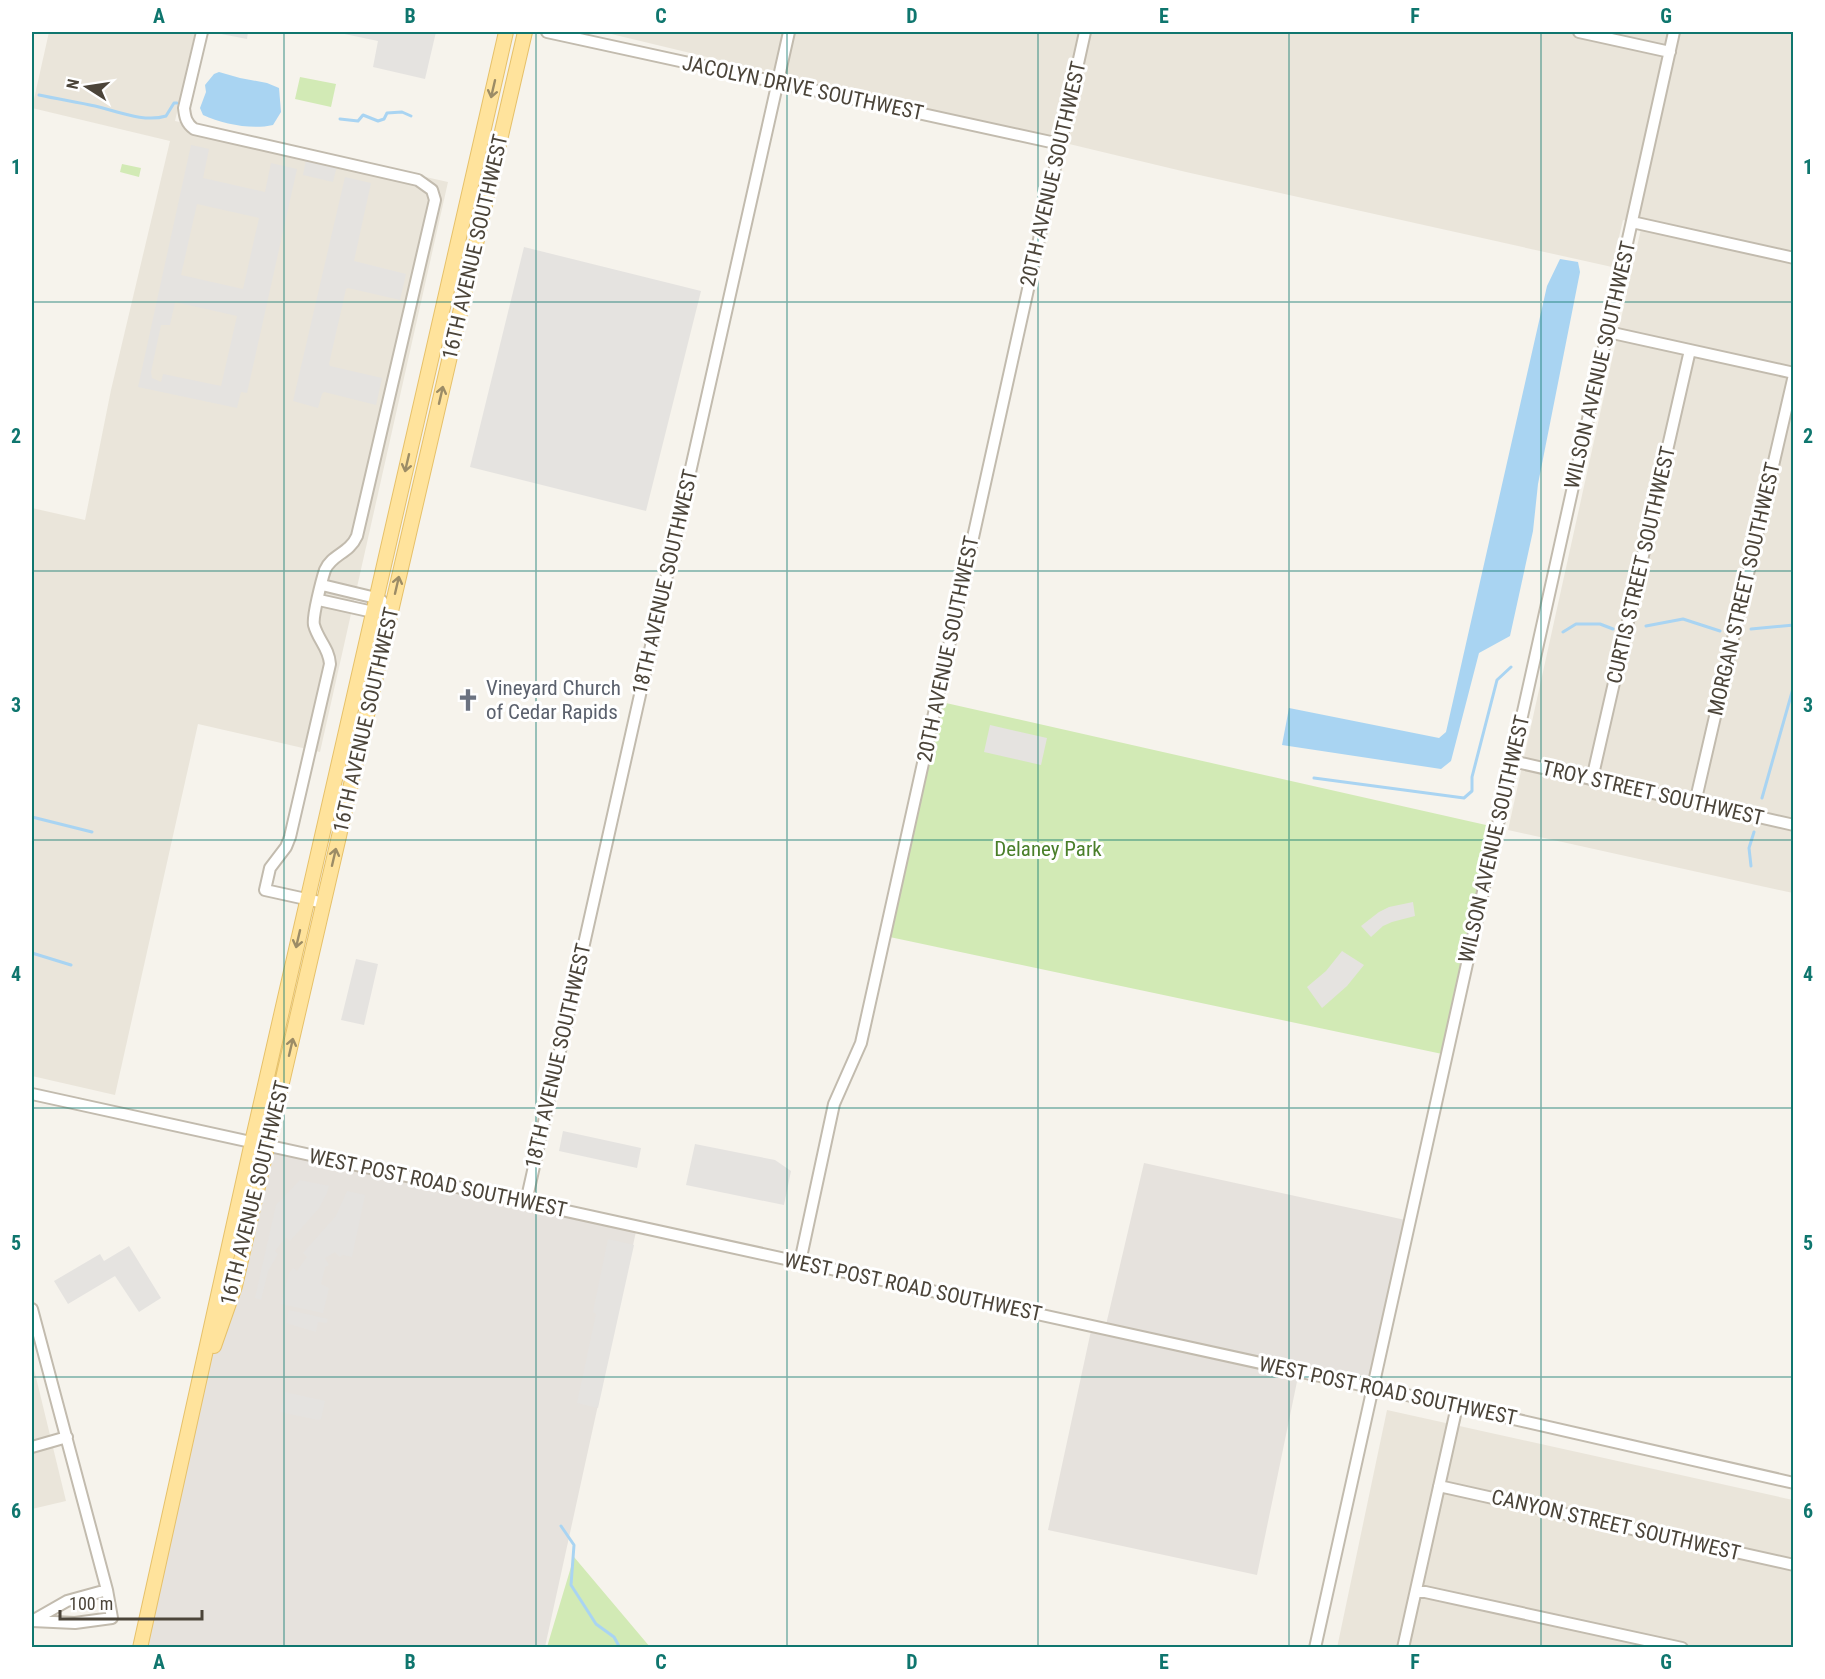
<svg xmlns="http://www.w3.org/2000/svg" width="1825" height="1679" font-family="'Roboto Condensed',sans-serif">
<rect width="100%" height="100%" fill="#f6f3ec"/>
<!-- residential -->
<path fill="#eae5da" d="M49,32H195L175,121L448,182L320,752L198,724L115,1095L32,1076V508L85,520L111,390L170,141L32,108Z
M603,32H1793V893L1508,830L1642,224L1623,220L1612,267L1186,172Z
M32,1361L66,1501L32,1509Z
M1387,1410L1793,1500V1647L1337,1648Z"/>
<!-- industrial -->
<path fill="#e6e2dd" d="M252,1142L637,1227L545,1647L140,1648Z
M1144,1163L1410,1221L1373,1387L1299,1372L1257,1575L1048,1530L1092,1326L1105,1329Z"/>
<!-- green -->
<path fill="#d2eab5" d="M300,77L336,84L331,107L295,99Z
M122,164L141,168L139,177L120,172Z
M937,701L1486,825L1476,921L1447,1055L885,936Z
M574,1557L650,1647H547Z"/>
<!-- parking -->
<path fill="#e5e3e0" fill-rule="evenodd" d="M335,32H436L425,79L373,67L378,41Z
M216,33V32H248L247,39Z
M191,145L209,149L203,178L265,192L271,163L297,169L247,393L241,392L237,408L138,387ZM197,204L259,218L243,289L181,275ZM175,302L237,316L221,386L163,374L161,382L152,378L151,372L161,325H170Z
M306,160L337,166L333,182L303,175Z
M345,177L371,183L354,261L406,274L400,300L348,288L346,289L329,364L330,366L382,378L376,405L324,392L322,394L318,408L293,401Z
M524,247L701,291L646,511L470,467Z
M990,725L1047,738L1041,765L984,752Z
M1413,902L1415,916L1392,922L1383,926L1371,937L1361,926L1379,912L1389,907Z
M1342,951L1364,965L1347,986L1322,1008L1307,987L1326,971Z
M356,959L378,964L364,1025L341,1020Z
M563,1131L641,1148L637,1168L559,1151Z
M695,1144L775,1160L791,1171L784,1205L686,1185Z
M300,1180L329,1186L327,1193L319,1208L290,1241L286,1237L275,1251L278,1254L268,1271L261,1300L255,1298L276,1205Z
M347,1191L365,1195L352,1257L343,1255L340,1257L335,1252L325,1258L329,1265L325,1267L321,1284L329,1288L323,1313L281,1304L289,1273L293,1268L297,1271L307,1257L303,1253L336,1216Z
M608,1239L634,1245L598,1408L577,1403L596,1314L593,1312Z
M129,1246L161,1298L139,1312L115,1276L68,1304L54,1281L100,1254L104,1261Z
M289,1310L328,1319L327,1323L318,1322L316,1332L286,1323Z
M285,1392L325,1401L321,1419L318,1420L280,1412Z"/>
<!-- water -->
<path fill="#a9d4f2" d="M219,72L240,78L267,83L279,88L281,112L273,125C251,130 223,124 203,115L200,108L206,92L205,85L214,74Z
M1560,259L1578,262L1580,272L1538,484L1533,531L1510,636L1479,653L1451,761L1441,769L1282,745L1289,708L1439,738L1446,732L1547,286Z"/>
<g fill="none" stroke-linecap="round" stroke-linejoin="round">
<!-- stream -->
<path stroke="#a9d4f2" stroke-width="3" d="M39,95C57,99 77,102 95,106C117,111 144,123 166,116L174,103H177
M340,119L358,121L363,115L378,121L384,119L387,113L402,112L411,116
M1646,626L1683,619L1720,631
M1751,629L1794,625
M1563,632L1576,624H1600L1613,629
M1314,778L1464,798L1472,791V777L1497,680L1511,667
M1762,798L1794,685
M32,817L92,832
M1751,866L1749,848L1754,832
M32,953L71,965
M32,1021V1034
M561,1526L574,1545L571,1585L596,1624L614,1637L620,1648"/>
<!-- minor casing -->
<g stroke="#c2bbae" stroke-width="14">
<path id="minor" d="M202,32L184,108C185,117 186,123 194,129L418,180L432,190L435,200L357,536C349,554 332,554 325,570C322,579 312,617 314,625C318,640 329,648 330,664L290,837L286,847L270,868L265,890L324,903
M547,32L1060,144
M1579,32L1670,52
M1632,222L1794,258
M1608,332L1794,373
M322,585L376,598L382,601
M319,600L373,612L392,608
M1512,761L1794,825
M1592,779L1690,350
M1695,803L1794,375
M32,1094L1457,1406L1794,1483
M526,1202L789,32
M800,1262L834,1104L861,1043L1085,32
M32,1309L107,1590L112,1618L75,1623L32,1621
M32,1447L67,1437
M1439,1486L1794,1565
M1416,1590L1682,1648
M32,1621L67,1601L107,1590
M1315,1648L1674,32
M1403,1648L1457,1406"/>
</g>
<!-- major casing -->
<g stroke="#e6c16a" stroke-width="16">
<path id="major" d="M214,1346L235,1286L525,32
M140,1648L252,1142L506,32"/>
</g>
<!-- minor -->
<use href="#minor" stroke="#fff" stroke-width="10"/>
<!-- major -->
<use href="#major" stroke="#ffe39c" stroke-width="14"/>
</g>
<!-- one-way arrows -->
<defs><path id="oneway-shaft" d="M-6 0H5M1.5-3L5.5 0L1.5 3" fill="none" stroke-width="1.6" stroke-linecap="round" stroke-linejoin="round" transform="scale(1.5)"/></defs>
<g stroke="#9c8c66">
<use href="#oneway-shaft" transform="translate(493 89) rotate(103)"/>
<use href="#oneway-shaft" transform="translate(441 395) rotate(-77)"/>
<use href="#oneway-shaft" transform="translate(407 463) rotate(103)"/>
<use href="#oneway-shaft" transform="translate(397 585) rotate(-77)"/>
<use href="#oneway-shaft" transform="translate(334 857) rotate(-77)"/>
<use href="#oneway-shaft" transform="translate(298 939) rotate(103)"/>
<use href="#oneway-shaft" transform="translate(291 1047) rotate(-77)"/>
</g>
<!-- grid -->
<path fill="none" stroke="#0f766e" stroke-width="1.5" stroke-opacity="0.55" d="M284,32V1648M536,32V1648M787,32V1648M1038,32V1648M1289,32V1648M1541,32V1648M32,302H1794M32,571H1794M32,840H1794M32,1108H1794M32,1377H1794"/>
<!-- icons -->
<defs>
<g id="church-bare" transform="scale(1.8)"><path d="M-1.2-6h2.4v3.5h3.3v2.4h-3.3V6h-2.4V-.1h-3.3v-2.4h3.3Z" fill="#6b7280" stroke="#fff" stroke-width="2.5" paint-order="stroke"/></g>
</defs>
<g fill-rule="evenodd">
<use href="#church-bare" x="468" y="700"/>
</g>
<g text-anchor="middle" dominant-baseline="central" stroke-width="6" stroke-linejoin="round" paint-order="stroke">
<!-- street labels -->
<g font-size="21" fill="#4b4439" stroke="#fff">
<text transform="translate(803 88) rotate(12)">JACOLYN DRIVE SOUTHWEST</text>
<text transform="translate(1053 174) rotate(-77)">20TH AVENUE SOUTHWEST</text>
<text transform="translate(475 247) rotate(-77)">16TH AVENUE SOUTHWEST</text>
<text transform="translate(1600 365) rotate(-77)">WILSON AVENUE SOUTHWEST</text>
<text transform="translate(1641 565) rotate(-77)">CURTIS STREET SOUTHWEST</text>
<text transform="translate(665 582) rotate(-77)">18TH AVENUE SOUTHWEST</text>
<text transform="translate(1744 589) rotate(-77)">MORGAN STREET SOUTHWEST</text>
<text transform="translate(948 649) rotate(-78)">20TH AVENUE SOUTHWEST</text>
<text transform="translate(366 720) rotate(-77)">16TH AVENUE SOUTHWEST</text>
<text transform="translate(1653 793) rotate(13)">TROY STREET SOUTHWEST</text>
<text transform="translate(1494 839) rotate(-77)">WILSON AVENUE SOUTHWEST</text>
<text transform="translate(558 1056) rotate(-77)">18TH AVENUE SOUTHWEST</text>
<text transform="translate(438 1183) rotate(12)">WEST POST ROAD SOUTHWEST</text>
<text transform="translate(255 1193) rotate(-76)">16TH AVENUE SOUTHWEST</text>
<text transform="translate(913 1287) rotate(12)">WEST POST ROAD SOUTHWEST</text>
<text transform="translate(1388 1391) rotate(12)">WEST POST ROAD SOUTHWEST</text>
<text transform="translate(1616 1525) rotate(13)">CANYON STREET SOUTHWEST</text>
</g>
<!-- worship labels -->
<g font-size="21" fill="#5b616d" stroke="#fff" text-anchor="start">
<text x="486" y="688">Vineyard Church<tspan x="486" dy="24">of Cedar Rapids</tspan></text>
</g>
<!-- park labels -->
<g font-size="21" fill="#4a7f2a" stroke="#fff">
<text x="1048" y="849">Delaney Park</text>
</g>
</g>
<!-- border -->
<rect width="1825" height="1679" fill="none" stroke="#ffffff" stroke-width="66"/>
<!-- north arrow -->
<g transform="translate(87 87) rotate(282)" stroke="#ffffff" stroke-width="4.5" paint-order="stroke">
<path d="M0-4.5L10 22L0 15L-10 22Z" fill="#4b4439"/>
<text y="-9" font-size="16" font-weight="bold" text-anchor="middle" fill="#4b4439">N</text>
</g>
<!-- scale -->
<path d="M60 1610v9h142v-9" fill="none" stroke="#4b4439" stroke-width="3"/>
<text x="69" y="1610" font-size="18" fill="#4b4439" stroke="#ffffff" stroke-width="4.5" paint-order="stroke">100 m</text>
<rect x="33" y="33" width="1759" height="1613" fill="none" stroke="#0f766e" stroke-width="2"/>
<g font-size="20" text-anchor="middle" font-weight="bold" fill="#0f766e">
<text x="159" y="23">A</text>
<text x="410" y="23">B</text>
<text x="661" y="23">C</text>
<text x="912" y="23">D</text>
<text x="1164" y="23">E</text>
<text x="1415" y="23">F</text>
<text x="1666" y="23">G</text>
<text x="16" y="174">1</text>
<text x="1808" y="174">1</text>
<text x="16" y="443">2</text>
<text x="1808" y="443">2</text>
<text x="16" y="712">3</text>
<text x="1808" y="712">3</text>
<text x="16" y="981">4</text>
<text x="1808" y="981">4</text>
<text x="16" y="1250">5</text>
<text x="1808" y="1250">5</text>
<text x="16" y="1518">6</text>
<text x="1808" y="1518">6</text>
<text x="159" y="1669">A</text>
<text x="410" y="1669">B</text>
<text x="661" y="1669">C</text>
<text x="912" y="1669">D</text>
<text x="1164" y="1669">E</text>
<text x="1415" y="1669">F</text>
<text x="1666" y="1669">G</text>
</g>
</svg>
